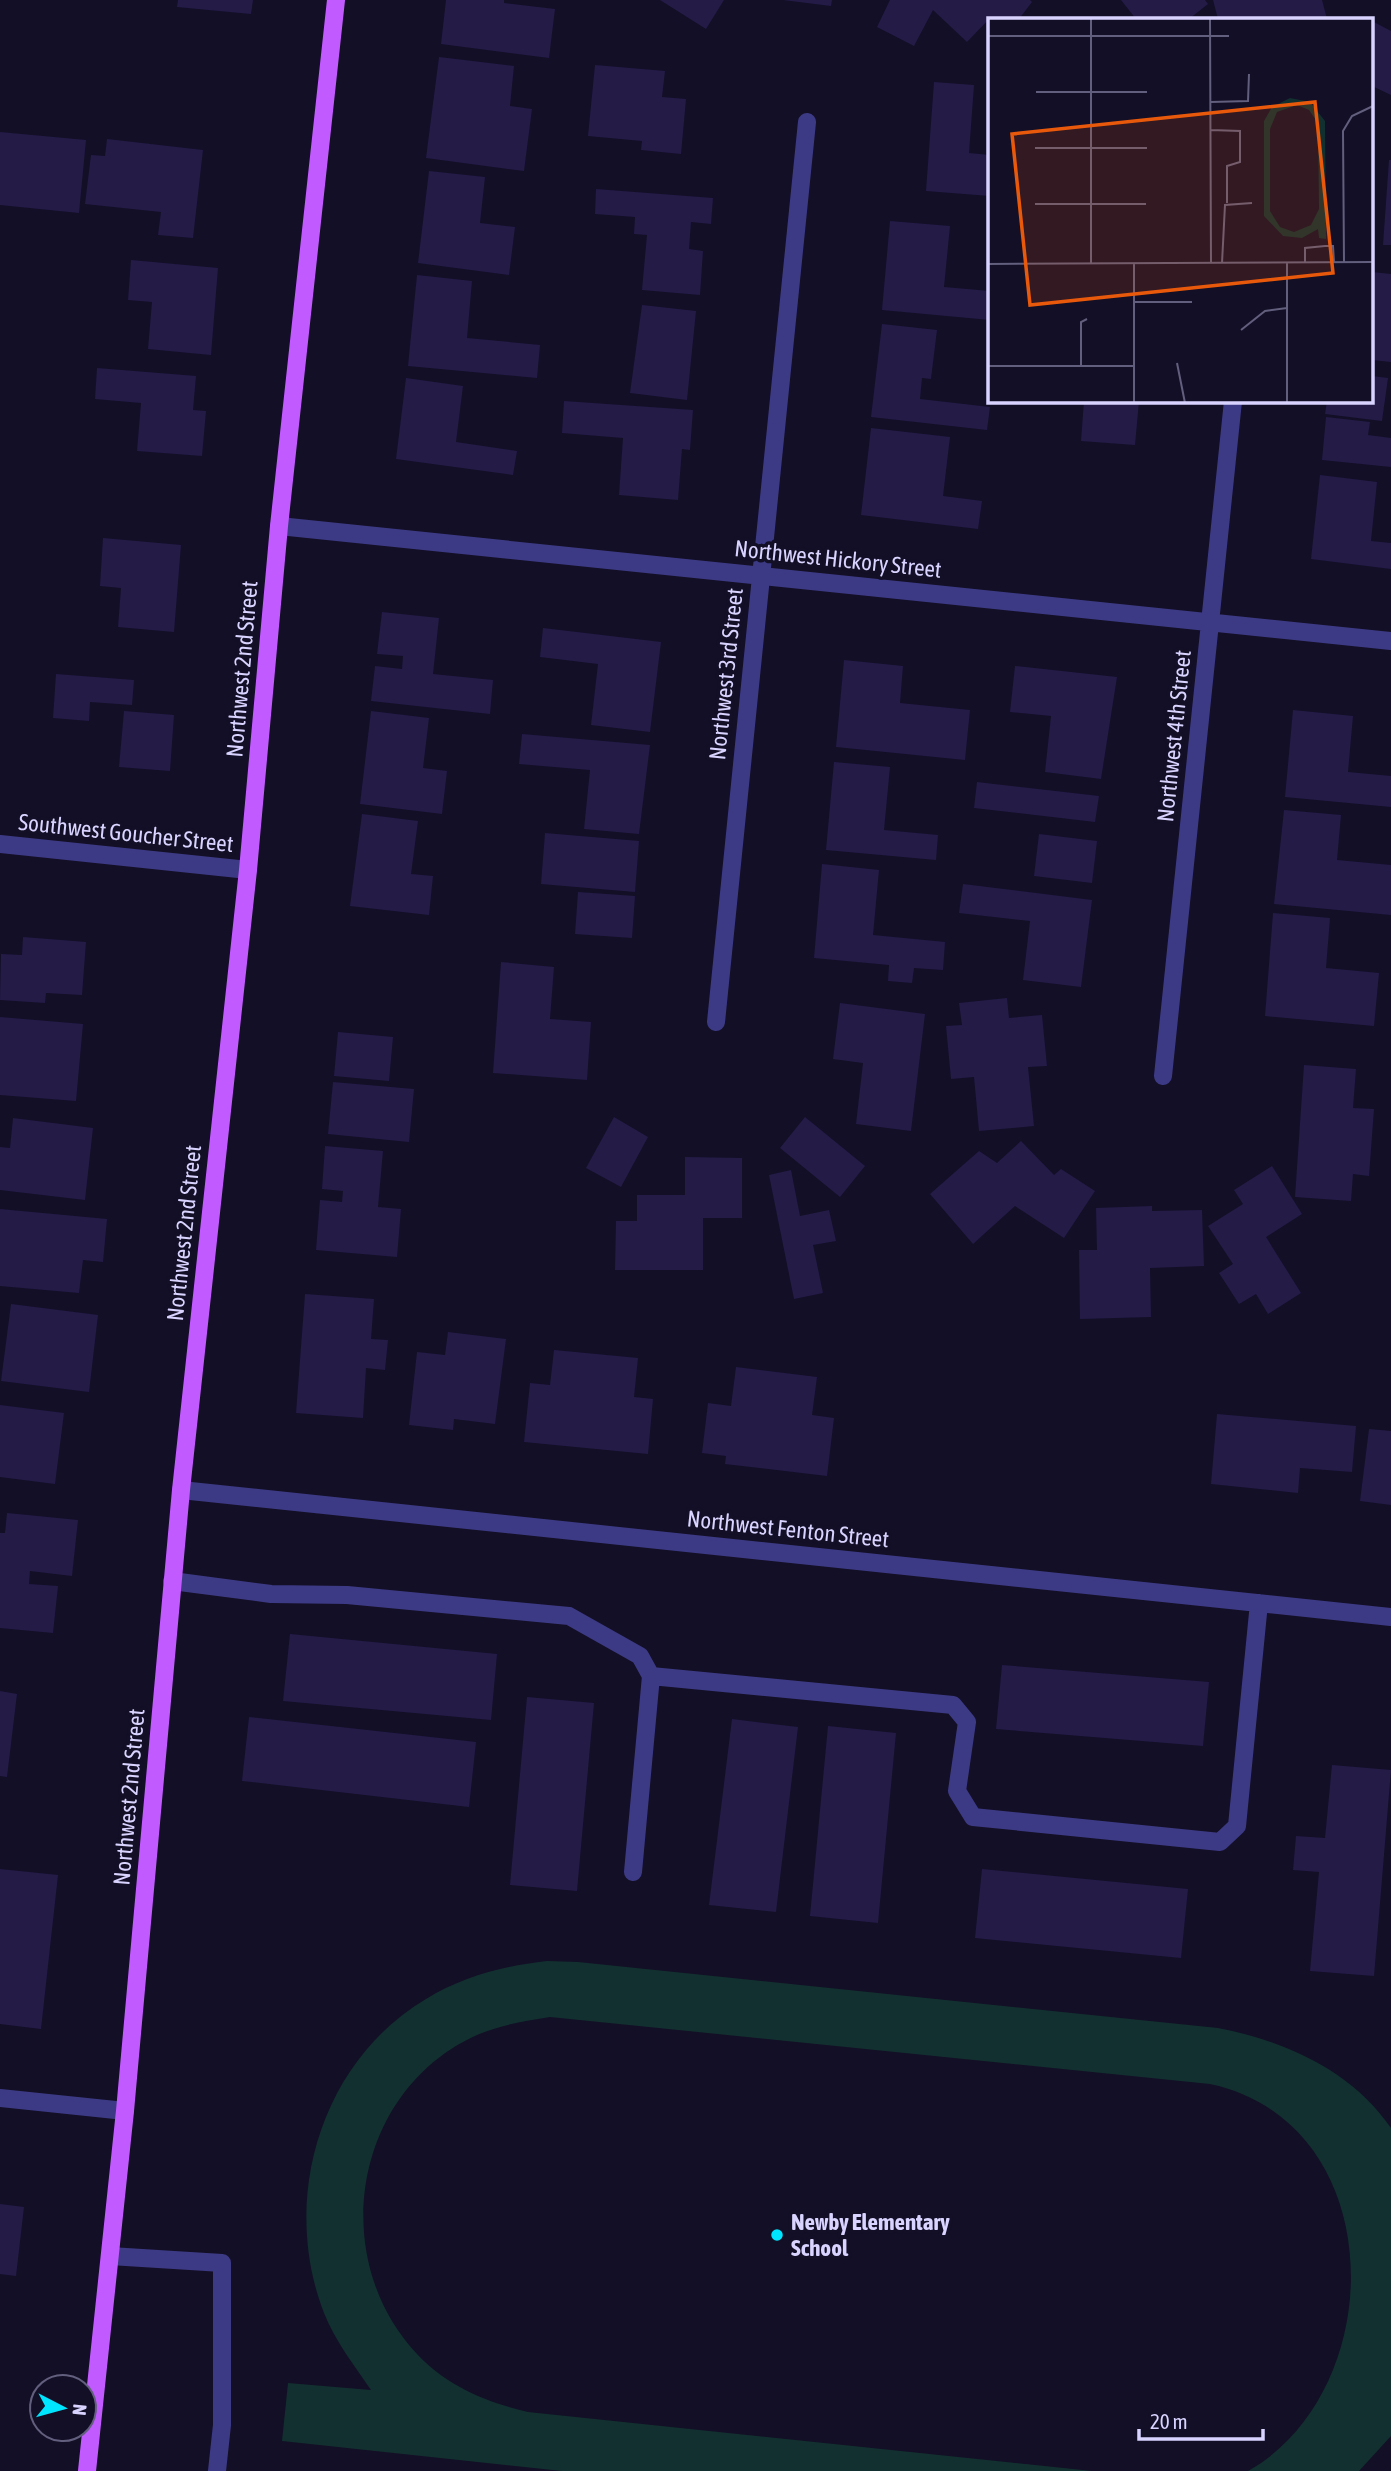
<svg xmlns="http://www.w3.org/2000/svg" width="1391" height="2471" font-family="'Asap Condensed',sans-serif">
<rect width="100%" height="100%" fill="#130f26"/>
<!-- green -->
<path fill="#12302f" d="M547,1961L578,1962L1218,2028C1285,2041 1351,2070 1391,2128V2436L1359,2471H1248C1391,2390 1391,2123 1210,2084L550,2017C525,2021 500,2025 477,2035C354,2090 326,2257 417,2354C447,2386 486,2402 528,2412L1092,2471H562L282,2441L288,2383L371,2390C354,2365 335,2341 324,2313C280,2200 320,2062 426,1999C464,1976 504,1966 547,1961Z"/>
<!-- building -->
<path fill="#241b47" d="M178,0H253L251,14L177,7Z
M446,0H504V3L555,9L549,58L441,44Z
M660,0H724L706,29Z
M783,0H832L831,6Z
M890,0H1030L1032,2L1019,19L990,18L967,42L933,10L914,46L877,27Z
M1121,0H1205L1208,4L1189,19H1136Z
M1213,0H1322L1327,19H1218Z
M1372,21L1391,31V95L1372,86Z
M439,57L514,66L510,106L532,109L524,171L426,158Z
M595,65L665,71L662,97L686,99L681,154L641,150L642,141L588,136Z
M934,82L974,85L969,153L990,155V196L926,191Z
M0,132L86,140L79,213L0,205Z
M107,139L203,150L193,238L158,235L161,212L85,204L91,155L105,156Z
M1389,160H1391V245H1383Z
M429,171L485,177L480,223L515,227L509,275L418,263Z
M596,189L713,198L711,224L691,222L689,249L703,251L700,295L642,290L647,235L634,234L635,217L595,214Z
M890,221L950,226L944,287L990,291V320L882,310Z
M131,260L218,268L211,355L148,349L152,302L128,300Z
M1372,272L1391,274V362L1372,360Z
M417,275L472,281L467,338L540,345L537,378L408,366Z
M642,305L696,311L687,400L630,393Z
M882,324L937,330L931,379L922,378L920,399L990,407L987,430L871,417Z
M97,368L196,376L193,410L206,411L202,456L137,451L141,403L95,399Z
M1372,376L1388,378L1382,421L1325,414L1327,401H1372Z
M406,378L463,386L456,442L517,451L513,475L396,459Z
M564,401L693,410L690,450L682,449L678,500L619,495L623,438L562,433Z
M1084,401H1139L1135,445L1081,441Z
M1326,417L1370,422L1368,435L1391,438V467L1322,460Z
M871,428L950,437L943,496L982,501L978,529L861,515Z
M1320,475L1377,482L1371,541L1391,543V569L1311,559Z
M103,538L181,545L174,632L118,627L121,588L100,586Z
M382,612L439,618L433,674L493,680L490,714L371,701L375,666L402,669L403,656L377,654Z
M543,628L661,642L650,732L591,725L598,664L540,657Z
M844,660L903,666L900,703L970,710L965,760L836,747Z
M1015,666L1117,677L1101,779L1045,772L1051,716L1010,712Z
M56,674L134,680L132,705L90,702L89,721L53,718Z
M1293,710L1353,716L1348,772L1391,776V807L1285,797Z
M124,711L174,715L170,771L119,767Z
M371,711L429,718L423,768L447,771L442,814L360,804Z
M522,734L650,745L639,834L584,829L590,770L519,764Z
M834,762L890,767L884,830L938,835L936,860L826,850Z
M977,782L1099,796L1095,822L974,808Z
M1284,810L1341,815L1337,860L1391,865V915L1274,904Z
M362,814L418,821L411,874L433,876L429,915L350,906Z
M545,833L639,841L635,892L541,884Z
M1039,834L1097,841L1092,883L1034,876Z
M822,864L879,870L873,935L945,942L943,970L914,968L912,983L888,981L889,965L814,958Z
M963,884L1092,900L1081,987L1023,980L1030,921L959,913Z
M578,892L635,896L632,938L575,934Z
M1273,913L1330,918L1326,968L1379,973L1374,1026L1265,1016Z
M23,937L86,942L82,995L46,993L45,1003L0,1000L1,954L22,955Z
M501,962L554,967L550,1019L591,1022L587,1080L493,1073Z
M1007,998L1009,1018L1042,1015L1047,1066L1028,1067L1034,1126L979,1131L974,1077L951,1079L946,1026L962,1025L959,1003Z
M840,1003L925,1014L911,1131L856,1124L863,1063L833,1059Z
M0,1017L83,1024L76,1101L0,1095Z
M338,1032L393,1037L389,1081L334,1076Z
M1304,1065L1356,1069L1353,1108L1374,1109L1369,1176L1353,1174L1351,1201L1295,1197Z
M333,1082L414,1089L409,1142L328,1134Z
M614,1117L648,1137L621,1187L586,1168Z
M805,1117L865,1166L840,1197L780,1148Z
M13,1118L93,1128L85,1200L0,1190V1147L10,1148Z
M1021,1141L1054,1175L1061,1169L1095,1191L1064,1238L1015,1206L973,1244L930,1194L979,1151L997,1163Z
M325,1146L383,1151L378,1207L401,1209L397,1257L316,1250L320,1200L342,1202L343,1191L322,1189Z
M685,1157L742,1158V1218H703V1270H615L616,1221H637V1195H685Z
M1272,1166L1302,1214L1266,1237L1301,1293L1268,1314L1256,1294L1239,1304L1219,1273L1233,1264L1208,1226L1243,1204L1234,1190Z
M791,1170L800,1216L829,1210L836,1241L813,1245L823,1293L794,1299L769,1175Z
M1152,1206V1211L1202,1210L1204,1266L1150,1268L1151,1317L1080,1319L1079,1250H1097L1096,1208Z
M0,1209L107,1219L103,1262L83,1260L79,1293L0,1286Z
M305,1294L374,1299L371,1339L388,1340L385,1370L366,1368L363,1418L296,1413Z
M11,1304L98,1315L89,1392L1,1381Z
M448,1332L506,1339L495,1424L454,1419L453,1430L409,1425L417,1352L445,1355Z
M554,1350L638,1358L634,1397L653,1399L648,1454L524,1442L530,1383L550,1385Z
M736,1367L817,1377L812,1415L834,1418L827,1476L725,1464L726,1456L702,1453L708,1403L731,1406Z
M0,1405L64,1413L55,1484L0,1477Z
M1217,1414L1356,1426L1352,1472L1300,1468L1298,1493L1211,1484Z
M1369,1429L1391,1431V1505L1360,1501Z
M7,1513L78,1520L72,1576L30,1571L29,1584L58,1586L53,1633L0,1628V1533H5Z
M290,1634L497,1654L491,1720L283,1701Z
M1002,1665L1209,1682L1203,1746L996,1729Z
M0,1691L17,1694L7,1777L0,1776Z
M527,1697L594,1703L577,1891L510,1885Z
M249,1717L476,1742L469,1807L242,1781Z
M732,1719L798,1727L776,1912L709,1905Z
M828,1726L896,1733L878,1923L810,1916Z
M1332,1765L1391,1770L1374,1976L1310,1971L1319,1872L1293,1870L1296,1836L1325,1838Z
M0,1869L58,1875L41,2029L0,2024Z
M982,1869L1188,1889L1181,1958L975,1938Z
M0,2204L24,2207L16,2276L0,2274Z"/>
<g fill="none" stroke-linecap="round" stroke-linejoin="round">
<!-- minor -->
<path stroke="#3d3a85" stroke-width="18" d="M279,526L1391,641
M0,844L248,870
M716,1022L807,122
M1163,1076L1233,401
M181,1490L1391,1617
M172,1581L271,1594L347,1595L569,1616L640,1656L651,1676L633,1872
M651,1676L953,1705L967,1722L957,1791L973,1817L1220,1842L1237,1826L1259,1603
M0,2098L125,2111
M110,2256L222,2263V2425L217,2471"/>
<!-- major -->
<path stroke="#c25bff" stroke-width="18" d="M87,2471L125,2111L181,1490L248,870L279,526L336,0"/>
</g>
<!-- markers -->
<circle fill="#00e5ff" stroke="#130f26" stroke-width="2.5" cx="777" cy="2235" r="7"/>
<g text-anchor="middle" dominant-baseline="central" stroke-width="7" stroke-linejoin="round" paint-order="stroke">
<!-- street labels -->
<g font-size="23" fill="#d9d4ff" stroke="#130f26">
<text transform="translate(838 559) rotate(6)">Northwest Hickory Street</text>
<text transform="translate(242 669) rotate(-85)">Northwest 2nd Street</text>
<text transform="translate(726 674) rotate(-84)">Northwest 3rd Street</text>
<text transform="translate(1174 736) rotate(-84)">Northwest 4th Street</text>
<text transform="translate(126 833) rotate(6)">Southwest Goucher Street</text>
<text transform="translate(184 1233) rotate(-84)">Northwest 2nd Street</text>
<text transform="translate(788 1529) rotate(6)">Northwest Fenton Street</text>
<text transform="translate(129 1797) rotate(-85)">Northwest 2nd Street</text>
</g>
<!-- poi labels -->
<g font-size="23" font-weight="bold" fill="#d9d4ff" stroke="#130f26" text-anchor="start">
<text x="791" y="2222">Newby Elementary<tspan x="791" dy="26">School</tspan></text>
</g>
</g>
<!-- overview -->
<g transform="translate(988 18)">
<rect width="385" height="385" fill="#130f26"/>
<path d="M302,80L322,84L337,103L338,221L331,220L330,211L314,220L295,218L276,198V103L284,89ZM309,87L321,92L330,105L331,191L323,207L306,214L292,209L282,193V111L289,94Z" fill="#12302f" fill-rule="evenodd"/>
<path fill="none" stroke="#625e7d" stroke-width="2" d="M103,0V246M222,0L223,245M0,18H241M48,74H159M223,84L260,83L261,56M223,112L252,113V144L239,148V185M47,130H159M47,186H158M317,244V230L337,228H345L346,244M356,244L355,113L364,98L385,88M146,245V385M234,245L237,187L264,185M0,246L385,244M146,284H204M253,312L277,293L299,290M189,345L197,385M0,348H146M93,348V304L99,301M299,385V244"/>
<path fill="#e8590c" fill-opacity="0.15" stroke="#e8590c" stroke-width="3.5" d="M327,84L345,255L42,287L24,116Z"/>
<rect width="385" height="385" fill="none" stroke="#d9d4ff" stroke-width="3.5"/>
</g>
<!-- north arrow -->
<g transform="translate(63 2408) rotate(96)"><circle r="33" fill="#130f26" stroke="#625e7d" stroke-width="2"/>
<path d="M0-5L12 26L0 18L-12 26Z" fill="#00e5ff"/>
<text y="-10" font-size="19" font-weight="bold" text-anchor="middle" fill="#d9d4ff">N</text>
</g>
<!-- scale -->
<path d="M1139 2429v10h124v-10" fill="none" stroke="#d9d4ff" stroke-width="3.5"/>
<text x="1150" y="2429" font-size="21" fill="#d9d4ff" stroke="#130f26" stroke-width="5" paint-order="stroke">20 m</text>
</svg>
